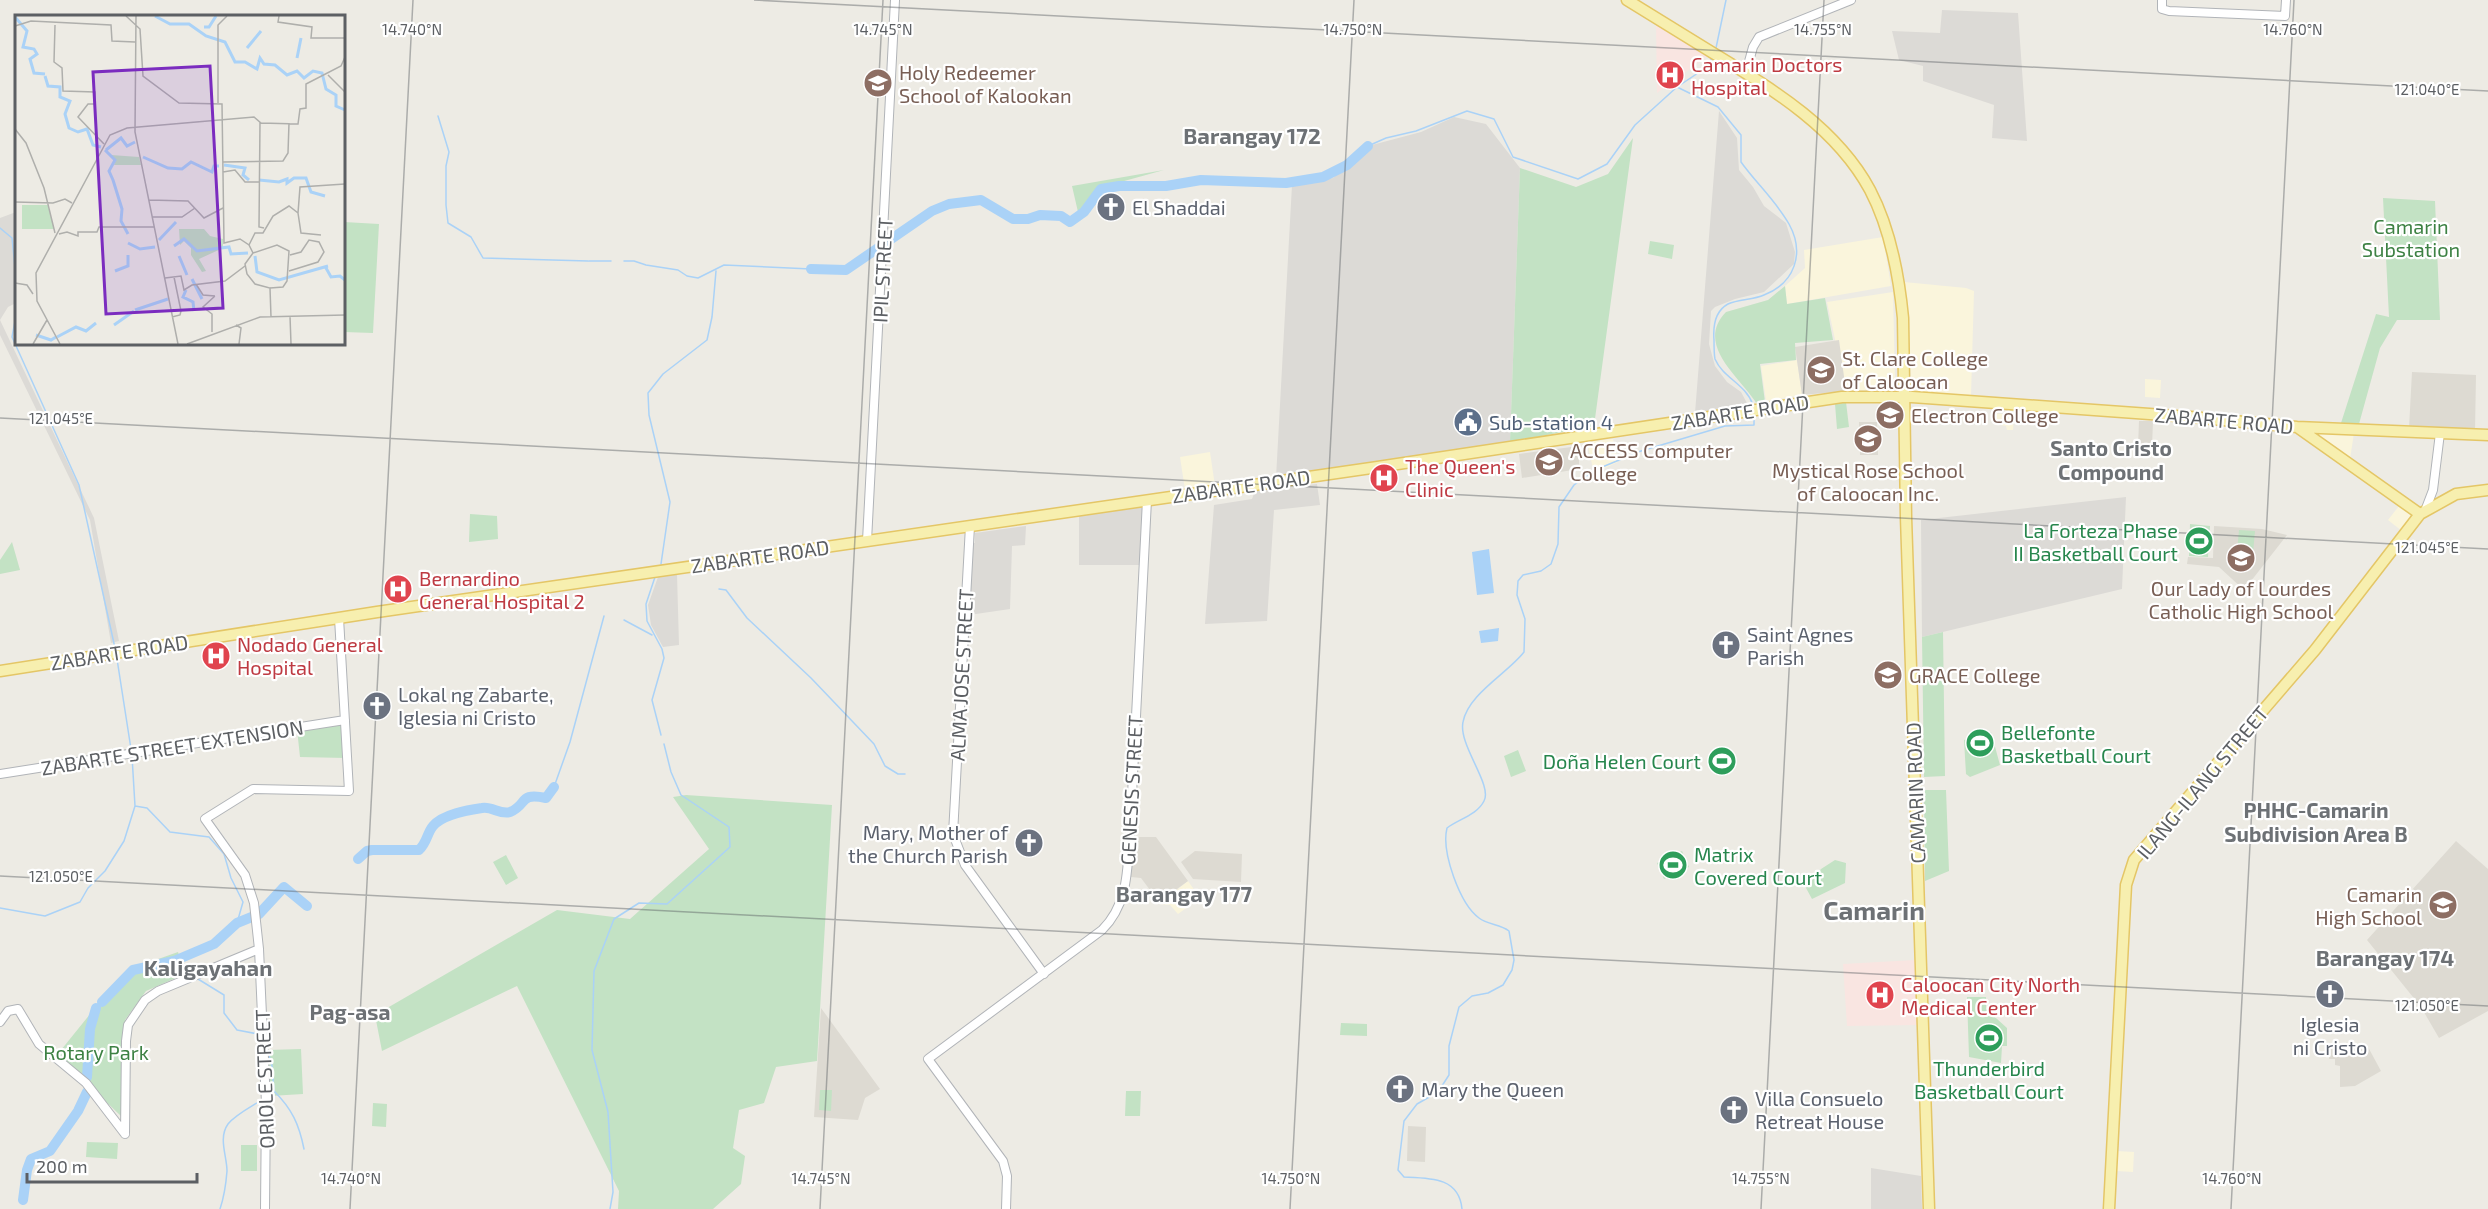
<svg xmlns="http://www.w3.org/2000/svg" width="2488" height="1209" font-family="'Exo 2',sans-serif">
<rect width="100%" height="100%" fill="#edebe4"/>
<!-- commercial -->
<path fill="#faf5dc" d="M1883,237L1891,286L1787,304L1785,286L1805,268L1804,250Z
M1904,282L1966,288L1974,291L1971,396L1912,392Z
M1893,292L1895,379L1886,387L1877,390L1846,391L1827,302Z
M1797,360L1802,395L1766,401L1761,366Z
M2145,379L2161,380L2160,398L2145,397Z
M1991,413L2014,415L2013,430H2007L2006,426L1994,424Z
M2311,430L2354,433L2350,459Z
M1613,439L1618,462L1594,473L1587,442Z
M1210,452L1215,486L1185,490L1180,457Z
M2399,506L2412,516L2402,531L2388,520Z
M1188,881L1200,898L1178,914L1170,905L1159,904Z
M2117,1151L2134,1152L2133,1172L2116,1171Z"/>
<!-- industrial -->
<path fill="#dcdad6" d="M1942,10L2018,13L2027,141L1992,138L1994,105L1923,81V66L1899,60L1892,31L1940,33Z
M1719,111L1737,138L1739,170L1753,187L1764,206L1786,223L1795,252L1794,264L1764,292L1735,299L1715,307L1711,311L1709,344L1715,366L1727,382L1741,392L1748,405L1695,413Z
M1454,117L1486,124L1520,168L1510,442L1276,478L1292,185L1333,178L1372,145L1421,132Z
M16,212V303L8,307L0,320L94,518L119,641L111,643L90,520L0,335V218Z
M1317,484L1320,505L1274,510L1267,621L1205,624L1214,505L1252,499L1255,491Z
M2126,497L2122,589L1922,637L1921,520Z
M1143,507L1140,565H1079V516Z
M1026,526L1025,545L1012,546L1010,609L969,615L972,543H975V533Z
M677,574L679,645L663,647L651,625L648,605L658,577Z
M1871,1168L1921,1176L1922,1209H1871Z"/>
<!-- education -->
<path fill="#dddad2" d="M1839,340L1846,391L1802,395L1795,347Z
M2412,372L2476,375L2475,432L2409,428Z
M2139,421H2153L2152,447H2138Z
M1859,422H1877L1878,455H1860Z
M1579,446V469L1522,478L1519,454Z
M2214,526L2262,529L2287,535L2244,590L2219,567L2187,564L2188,557L2213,558Z
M1133,837H1156L1188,881L1159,902L1141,878L1131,877Z
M2456,841L2488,869V1011L2439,1038L2421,1007L2367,940Z
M1195,851L1242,854L1241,882L1193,879L1181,862Z
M821,1008L880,1089L865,1098L858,1120L814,1117Z
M2329,1045L2368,1047L2381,1071L2355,1086L2340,1087V1066L2335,1065V1059H2329Z
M1408,1126L1426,1127L1425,1162L1407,1161Z"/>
<!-- medical -->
<path fill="#f9e5e1" d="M1656,24L1708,56L1657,93Z
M403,575H409L407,601L390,604L386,577Z
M220,644L224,666L213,668L209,646Z
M1915,960L1917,1025L1847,1026L1843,964Z"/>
<!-- green -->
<path fill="#c3e2c4" d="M1633,138L1594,426L1510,442L1520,168L1576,187L1608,174Z
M1164,170L1099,188L1084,210L1078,212L1072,186Z
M2383,198L2435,201L2440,320H2397L2380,348L2359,424L2341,423L2376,314L2389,317Z
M344,222L379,224L373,333L344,332Z
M1650,241L1674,245L1672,259L1648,254Z
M1785,286L1787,304L1825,298L1833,340L1795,343L1796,360L1760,364L1765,402L1757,404C1741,378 1694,345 1726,312L1768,300Z
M1846,402L1849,427L1837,429L1835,404Z
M470,514L497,516L498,539L469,542Z
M2190,524L2210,526L2208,557L2189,556Z
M2239,530L2255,531L2253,553L2237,552Z
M12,542L20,570L0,574V560Z
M1943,632L1945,776L1924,777L1922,637Z
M344,721L346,758L300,757L297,729Z
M1991,732L2000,765L1970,777L1966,774L1964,740Z
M1518,750L1526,771L1511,777L1504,756Z
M1731,750L1735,763L1713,771L1708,759Z
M1924,790H1946L1949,871L1925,881Z
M686,795L832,805L817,1061L776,1067L764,1103L739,1110L733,1148L745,1156L741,1184L713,1209H618L619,1191L517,986L382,1051L375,1015L557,910L630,919L709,849L673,797Z
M1682,851L1689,867L1664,879L1657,863Z
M506,855L518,878L506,885L493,862Z
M1835,860L1846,863L1845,883L1812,899L1806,888L1821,869Z
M178,952L185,974L146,991L125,1020L122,1117L57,1055L120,977L144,964Z
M1967,997H1986V1009L2007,1028V1046H2002L2001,1063L1969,1057Z
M1341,1023L1367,1024V1036L1340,1035Z
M301,1049L303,1094L270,1096L268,1050Z
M820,1090H832L831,1111L819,1110Z
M1126,1091H1141L1140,1116H1125Z
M373,1103L387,1104L386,1127L372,1126Z
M87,1142L118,1143L117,1159L86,1157Z
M241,1145H257V1171H241Z"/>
<!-- water -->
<path fill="#aad2f7" d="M1489,549L1494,593L1477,595L1472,552Z
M1499,628L1498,641L1481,643L1479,631Z"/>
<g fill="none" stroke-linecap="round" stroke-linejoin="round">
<!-- stream -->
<path stroke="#aad2f7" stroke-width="1.5" d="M1716,48L1726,0
M1677,87L1718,107L1741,135V162C1756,183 1776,201 1789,224C1805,253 1795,283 1764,295C1753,300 1739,299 1728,304C1715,311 1713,327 1714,340C1714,346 1714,354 1715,359C1723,378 1746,384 1753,405
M438,116L449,152L446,166V205L448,223L471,237L483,258L588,261
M1368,146L1386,138L1416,131L1467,111L1494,119L1513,157L1578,179L1607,164L1635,125L1677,87L1707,67L1712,58
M0,228L12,238L16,277
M589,261H611
M624,261H634L646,265L678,270L687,276L698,278L724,265L811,269
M16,316L12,337L79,485L115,648
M661,564L670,502L649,415L648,393L663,374L707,340L712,317L716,271
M655,577L646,604L647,621L662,649L664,658L652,700L661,735
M719,589L726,590L747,618L811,678L874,744L885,766L898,774H905
M624,620L652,635
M117,659L131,749
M132,756L135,806
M554,787L570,742L604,616
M0,908L45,916L80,902L88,888L105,871L124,841L135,806L147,808L170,832L209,837L224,854L231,878L243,902L237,923
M174,961L180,970L188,974
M198,979L224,995V1013L237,1030L258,1034
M267,1048L272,1066L274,1091C292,1109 299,1124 304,1149
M220,1209C224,1197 226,1184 227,1171C227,1156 218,1138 228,1124C236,1114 253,1106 263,1099
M610,1209L613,1192L608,1112L592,1050L594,971L614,919L639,903L667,904L730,847L729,827L681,795L671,772L664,744
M1462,1209C1459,1177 1430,1178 1404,1177L1398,1170L1404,1121L1417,1104L1438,1092L1449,1075V1046L1459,1007L1472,996L1488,993L1503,985L1512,970L1514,960L1509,931C1500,924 1488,925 1479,918C1460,904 1441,852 1447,828C1459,819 1477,815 1484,801C1493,785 1458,745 1463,722C1468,694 1508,673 1524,652L1525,619L1517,595L1518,581L1523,575L1541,571L1551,564L1558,544L1559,507L1574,485L1595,470L1641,451L1725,426L1754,425V416"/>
<!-- river -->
<path stroke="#aad2f7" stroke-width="10" d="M811,269L846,270L932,211L949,204L981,200L1013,219H1028L1040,215L1061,216L1070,222L1084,212L1101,189L1119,186H1166L1201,180L1286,183L1323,177L1347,165L1368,146
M358,859L367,851L372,850H419C427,843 427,833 433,826C443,814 468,810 482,808C492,806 500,815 510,812C528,805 518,792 546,798L554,787
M102,1002L133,970L174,961L214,944L237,923L259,914L284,887L307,906
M87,1077L90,1029L96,1008
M23,1200L27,1170L31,1159L50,1151L78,1111L87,1092"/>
<!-- minor casing -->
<g stroke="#b1b4b8" stroke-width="10">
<path id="minor" d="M2162,0V9L2169,11L2285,16L2286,0
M1746,72L1753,47L1759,37L1851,0
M2425,511L2433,490L2440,433
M970,526L953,834L965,865L1044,974
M867,541L895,0
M0,774L345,720
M0,1022L8,1011L18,1009L39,1044L86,1083L125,1134
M125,1134L126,1041L128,1025L145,1000L158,991L259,949
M265,1209L266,1103L259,949L254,903L245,875L205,819L253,789L349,791L339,618
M1006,1209L1007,1176L1003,1161L928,1059L1102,930C1129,903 1127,869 1130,834L1147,500"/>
</g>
<!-- major casing -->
<g stroke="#e4c666" stroke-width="13">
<path id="major" d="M1627,0C1656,18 1684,35 1713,53C1772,89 1836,127 1870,190C1890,228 1899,276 1903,318L1906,517L1929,1209
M2297,427L2420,514
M0,671L377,612L1371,468L1842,397H1912L2191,417L2297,427L2488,435
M2109,1209L2126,885L2134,860L2315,650L2420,514L2456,494L2488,490"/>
</g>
<!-- minor -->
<use href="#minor" stroke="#fff" stroke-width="8"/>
<!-- major -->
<use href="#major" stroke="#f7efaf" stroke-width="10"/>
</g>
<!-- ticks -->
<path fill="none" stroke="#5c5f63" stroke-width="1.5" stroke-opacity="0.45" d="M754,0L2488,91M0,418L2488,549M0,876L2488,1006M350,1209L413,0M820,1209L883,0M1290,1209L1354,0M1761,1209L1824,0M2231,1209L2294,0"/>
<!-- icons -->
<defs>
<g id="hospital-disc" transform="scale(1.5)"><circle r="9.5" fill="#e0444e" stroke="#fff"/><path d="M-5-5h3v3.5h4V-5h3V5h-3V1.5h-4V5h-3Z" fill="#fff"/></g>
<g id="school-disc" transform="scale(1.5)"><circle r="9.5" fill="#8d6e63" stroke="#fff"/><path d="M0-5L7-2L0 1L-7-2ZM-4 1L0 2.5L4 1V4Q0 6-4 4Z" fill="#fff"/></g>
<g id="church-disc" transform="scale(1.5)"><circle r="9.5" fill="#6b7280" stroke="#fff"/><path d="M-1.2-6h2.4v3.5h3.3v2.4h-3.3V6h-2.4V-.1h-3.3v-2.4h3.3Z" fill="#fff"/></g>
<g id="university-disc" transform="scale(1.5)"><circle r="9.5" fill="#8d6e63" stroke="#fff"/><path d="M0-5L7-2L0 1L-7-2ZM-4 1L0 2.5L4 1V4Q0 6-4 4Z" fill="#fff"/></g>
<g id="civic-disc" transform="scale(1.5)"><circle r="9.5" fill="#5c6f8a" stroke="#fff"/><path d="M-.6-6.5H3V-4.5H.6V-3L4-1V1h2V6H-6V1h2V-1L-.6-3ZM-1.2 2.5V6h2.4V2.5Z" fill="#fff"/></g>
<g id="stadium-disc" transform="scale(1.5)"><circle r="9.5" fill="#2e9e5b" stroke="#fff"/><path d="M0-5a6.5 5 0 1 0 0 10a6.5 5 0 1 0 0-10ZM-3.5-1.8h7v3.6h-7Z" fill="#fff"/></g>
</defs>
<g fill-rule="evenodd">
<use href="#hospital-disc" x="1670" y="75"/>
<use href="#school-disc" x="878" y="83"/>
<use href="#church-disc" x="1111" y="207"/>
<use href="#university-disc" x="1821" y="370"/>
<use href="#university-disc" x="1890" y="415"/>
<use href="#civic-disc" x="1468" y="422"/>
<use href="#school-disc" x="1868" y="439"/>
<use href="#university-disc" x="1549" y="462"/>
<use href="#hospital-disc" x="1384" y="478"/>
<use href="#stadium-disc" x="2199" y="541"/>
<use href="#school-disc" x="2241" y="558"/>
<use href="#hospital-disc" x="398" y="589"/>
<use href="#church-disc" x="1726" y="645"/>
<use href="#hospital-disc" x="216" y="656"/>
<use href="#school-disc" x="1888" y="675"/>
<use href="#church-disc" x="377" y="706"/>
<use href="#stadium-disc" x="1980" y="743"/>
<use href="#stadium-disc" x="1722" y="761"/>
<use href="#church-disc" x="1029" y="843"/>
<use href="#stadium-disc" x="1673" y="865"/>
<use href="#school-disc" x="2443" y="905"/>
<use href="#church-disc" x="2330" y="994"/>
<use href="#hospital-disc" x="1880" y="995"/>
<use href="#stadium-disc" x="1989" y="1038"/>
<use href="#church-disc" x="1400" y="1089"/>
<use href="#church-disc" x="1734" y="1110"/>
</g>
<g text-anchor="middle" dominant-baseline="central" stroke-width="4.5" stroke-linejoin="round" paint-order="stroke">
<!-- health labels -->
<g font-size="20" fill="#be3a42" stroke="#fff" text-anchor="start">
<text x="1691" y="64">Camarin Doctors<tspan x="1691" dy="23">Hospital</tspan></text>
<text x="1405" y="466">The Queen's<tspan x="1405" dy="23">Clinic</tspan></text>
<text x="419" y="578">Bernardino<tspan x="419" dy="23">General Hospital 2</tspan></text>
<text x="237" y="644">Nodado General<tspan x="237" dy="23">Hospital</tspan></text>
<text x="1901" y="984">Caloocan City North<tspan x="1901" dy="23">Medical Center</tspan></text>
</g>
<!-- education labels -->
<g font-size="20" fill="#785e54" stroke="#fff" text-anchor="start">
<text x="899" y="72">Holy Redeemer<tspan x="899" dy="23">School of Kalookan</tspan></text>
<text x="1842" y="358">St. Clare College<tspan x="1842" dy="23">of Caloocan</tspan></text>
<text x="1911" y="415">Electron College</text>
<text x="1570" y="450">ACCESS Computer<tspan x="1570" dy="23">College</tspan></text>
<text x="1868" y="470" text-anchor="middle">Mystical Rose School<tspan x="1868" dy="23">of Caloocan Inc.</tspan></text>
<text x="2241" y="588" text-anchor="middle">Our Lady of Lourdes<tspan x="2241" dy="23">Catholic High School</tspan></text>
<text x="1909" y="675">GRACE College</text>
<text x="2422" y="894" text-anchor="end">Camarin<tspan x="2422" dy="23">High School</tspan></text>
</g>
<!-- worship labels -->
<g font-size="20" fill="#5b616d" stroke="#fff" text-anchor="start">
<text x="1132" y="207">El Shaddai</text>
<text x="1747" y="634">Saint Agnes<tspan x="1747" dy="23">Parish</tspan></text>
<text x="398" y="694">Lokal ng Zabarte,<tspan x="398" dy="23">Iglesia ni Cristo</tspan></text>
<text x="1008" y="832" text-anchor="end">Mary, Mother of<tspan x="1008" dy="23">the Church Parish</tspan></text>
<text x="2330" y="1024" text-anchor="middle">Iglesia<tspan x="2330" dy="23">ni Cristo</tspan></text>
<text x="1421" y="1089">Mary the Queen</text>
<text x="1755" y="1098">Villa Consuelo<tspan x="1755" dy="23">Retreat House</tspan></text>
</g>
<!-- park labels -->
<g font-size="20" fill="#3d8143" stroke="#fff">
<text x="2411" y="226">Camarin<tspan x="2411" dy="23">Substation</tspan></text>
<text x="96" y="1052">Rotary Park</text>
</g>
<!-- street labels -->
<g font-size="20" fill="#5c5f63" stroke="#fff">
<text transform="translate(882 270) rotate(-87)">IPIL STREET</text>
<text transform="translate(1740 412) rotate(-9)">ZABARTE ROAD</text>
<text transform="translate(2224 420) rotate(5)">ZABARTE ROAD</text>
<text transform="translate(1241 486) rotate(-8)">ZABARTE ROAD</text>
<text transform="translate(760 556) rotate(-8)">ZABARTE ROAD</text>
<text transform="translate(119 652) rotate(-9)">ZABARTE ROAD</text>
<text transform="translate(961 675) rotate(-87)">ALMA JOSE STREET</text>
<text transform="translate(172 747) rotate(-9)">ZABARTE STREET EXTENSION</text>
<text transform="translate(2202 782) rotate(-50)">ILANG-ILANG STREET</text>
<text transform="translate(1131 790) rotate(-87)">GENESIS STREET</text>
<text transform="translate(1915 793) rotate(-92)">CAMARIN ROAD</text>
<text transform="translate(264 1079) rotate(-92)">ORIOLE STREET</text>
</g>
<!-- service labels -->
<g font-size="20" fill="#4e5e75" stroke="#fff" text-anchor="start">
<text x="1489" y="422">Sub-station 4</text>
</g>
<!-- leisure labels -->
<g font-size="20" fill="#27864d" stroke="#fff" text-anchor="end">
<text x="2178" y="530">La Forteza Phase<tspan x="2178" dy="23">II Basketball Court</tspan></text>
<text x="2001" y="732" text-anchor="start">Bellefonte<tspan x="2001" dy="23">Basketball Court</tspan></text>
<text x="1701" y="761">Doña Helen Court</text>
<text x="1694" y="854" text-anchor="start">Matrix<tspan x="1694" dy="23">Covered Court</tspan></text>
<text x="1989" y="1068" text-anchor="middle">Thunderbird<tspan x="1989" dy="23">Basketball Court</tspan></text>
</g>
<!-- neighbourhood labels -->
<g font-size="21" font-weight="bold" fill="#6d7175" stroke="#fff">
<text x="2111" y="447">Santo Cristo<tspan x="2111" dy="24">Compound</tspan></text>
<text x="2316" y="809">PHHC-Camarin<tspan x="2316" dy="24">Subdivision Area B</tspan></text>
<text x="350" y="1011">Pag-asa</text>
</g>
<!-- quarter labels -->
<g font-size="22" font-weight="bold" fill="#6d7175" stroke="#fff">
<text x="1252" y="135">Barangay 172</text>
<text x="1184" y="893">Barangay 177</text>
<text x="2385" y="957">Barangay 174</text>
<text x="208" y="967">Kaligayahan</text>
</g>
<!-- district labels -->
<g font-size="26" font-weight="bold" fill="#6d7175" stroke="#fff">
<text x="1874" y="909">Camarin</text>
</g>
</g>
<!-- overview -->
<g transform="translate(15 15)">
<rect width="330" height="330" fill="#edebe4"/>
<path d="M96,140L124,142L126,150H99L101,145ZM7,190H33L39,214H7ZM164,214H189L195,221L208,224V233L184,244L191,256L187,257L176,240V233L169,226L165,230Z" fill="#c3e2c4"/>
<path fill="none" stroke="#aad2f7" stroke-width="3" d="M140,1L155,9H174L191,21L210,27L220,47H230L242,54L245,43L249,49L260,50L272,60L282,56L289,63L298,56L307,58L311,74L321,80V91L330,95M0,2L12,16L8,32L19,34L22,39L15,44L19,58L30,59M189,12H194L201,1M232,33L246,16M282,43L286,23M30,61L33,71L45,72V82L55,86L50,99L54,113L63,117L72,114L78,130L86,132M90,135L100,145L94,156L98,165M91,135L106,123L112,131L120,127M128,142L153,153L167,154L176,147L197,157L199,151H204M209,150L230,153L228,160L234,165M98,165L107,194L106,206L113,219M244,165L264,167L272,164V168L279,163H291L296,177L310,181M144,225L161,207M113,228L125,234L140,232M159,231L169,224L182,236L214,232L216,239L233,238M164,241L172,260M240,241L242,257L264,265L313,251M311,253L316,262L325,261L330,265M100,256L113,251V240M177,264L187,284M171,275L168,282L178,287L179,296M120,295L153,284M99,310L119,296M21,320L36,325L41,322M42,322L61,312L71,316L81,308"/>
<path fill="none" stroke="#afafac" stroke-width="1.5" d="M111,1L125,14L128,61L164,88L207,89L209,228L225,224L234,230L238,238L230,249L232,259L240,269L255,273L256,302M121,1L120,117L163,329M264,1L263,7L297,12L296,23H330M40,10L39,47L47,53L48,76L80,77V89H73L63,102L89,129M0,11L16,6L96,10L97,26L120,27M313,60L330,77M203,88V10L212,1M245,107L244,212L249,213M0,114L11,128L29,173L40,218M208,147L268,146L273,138L274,108M208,157L220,155L230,167H244M134,185L173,186L189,203L208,193M0,187L38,188L50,184L57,188M137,202H167L180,193M44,219L52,217L63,221V217H82L84,212H139M306,220L286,218L283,198L285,172L330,169M234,230L240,218H248L258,201L274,191L283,198M238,238L262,230L274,236L272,266L268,272L255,273M274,256L303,247L309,237L304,227L294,225L286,237L275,240M150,263L166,261L169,275L177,270L210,266L230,251M0,268L12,270L18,279M181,269L188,280L200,281M275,301L276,329M157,302L165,300L166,296L159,262M221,310L226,313L224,329M197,317V299L188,292L200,281M18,329L32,305M45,329L22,286L21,258L95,120L112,113L239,102L246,108L283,109L285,94L291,93V69L326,51L330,42M172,329L245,302L330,300"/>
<path fill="#7b2cbf" fill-opacity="0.15" stroke="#7b2cbf" stroke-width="3" d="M195,51L208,293L91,299L78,57Z"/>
<rect width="330" height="330" fill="none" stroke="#5c5f63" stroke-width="3"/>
</g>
<g font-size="15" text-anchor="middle" fill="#5c5f63" stroke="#fff" stroke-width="4.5" stroke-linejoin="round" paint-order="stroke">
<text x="412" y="35">14.740°N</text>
<text x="883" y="35">14.745°N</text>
<text x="1353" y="35">14.750°N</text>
<text x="1823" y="35">14.755°N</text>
<text x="2293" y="35">14.760°N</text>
<text x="2427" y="95">121.040°E</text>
<text x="61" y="424">121.045°E</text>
<text x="2427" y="553">121.045°E</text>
<text x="61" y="882">121.050°E</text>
<text x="2427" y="1011">121.050°E</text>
<text x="351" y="1184">14.740°N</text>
<text x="821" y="1184">14.745°N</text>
<text x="1291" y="1184">14.750°N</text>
<text x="1761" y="1184">14.755°N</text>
<text x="2232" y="1184">14.760°N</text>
</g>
<!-- scale -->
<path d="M27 1173v9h170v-9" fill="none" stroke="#5c5f63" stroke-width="3"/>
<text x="36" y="1173" font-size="18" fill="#5c5f63" stroke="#ffffff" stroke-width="4.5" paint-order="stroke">200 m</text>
</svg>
